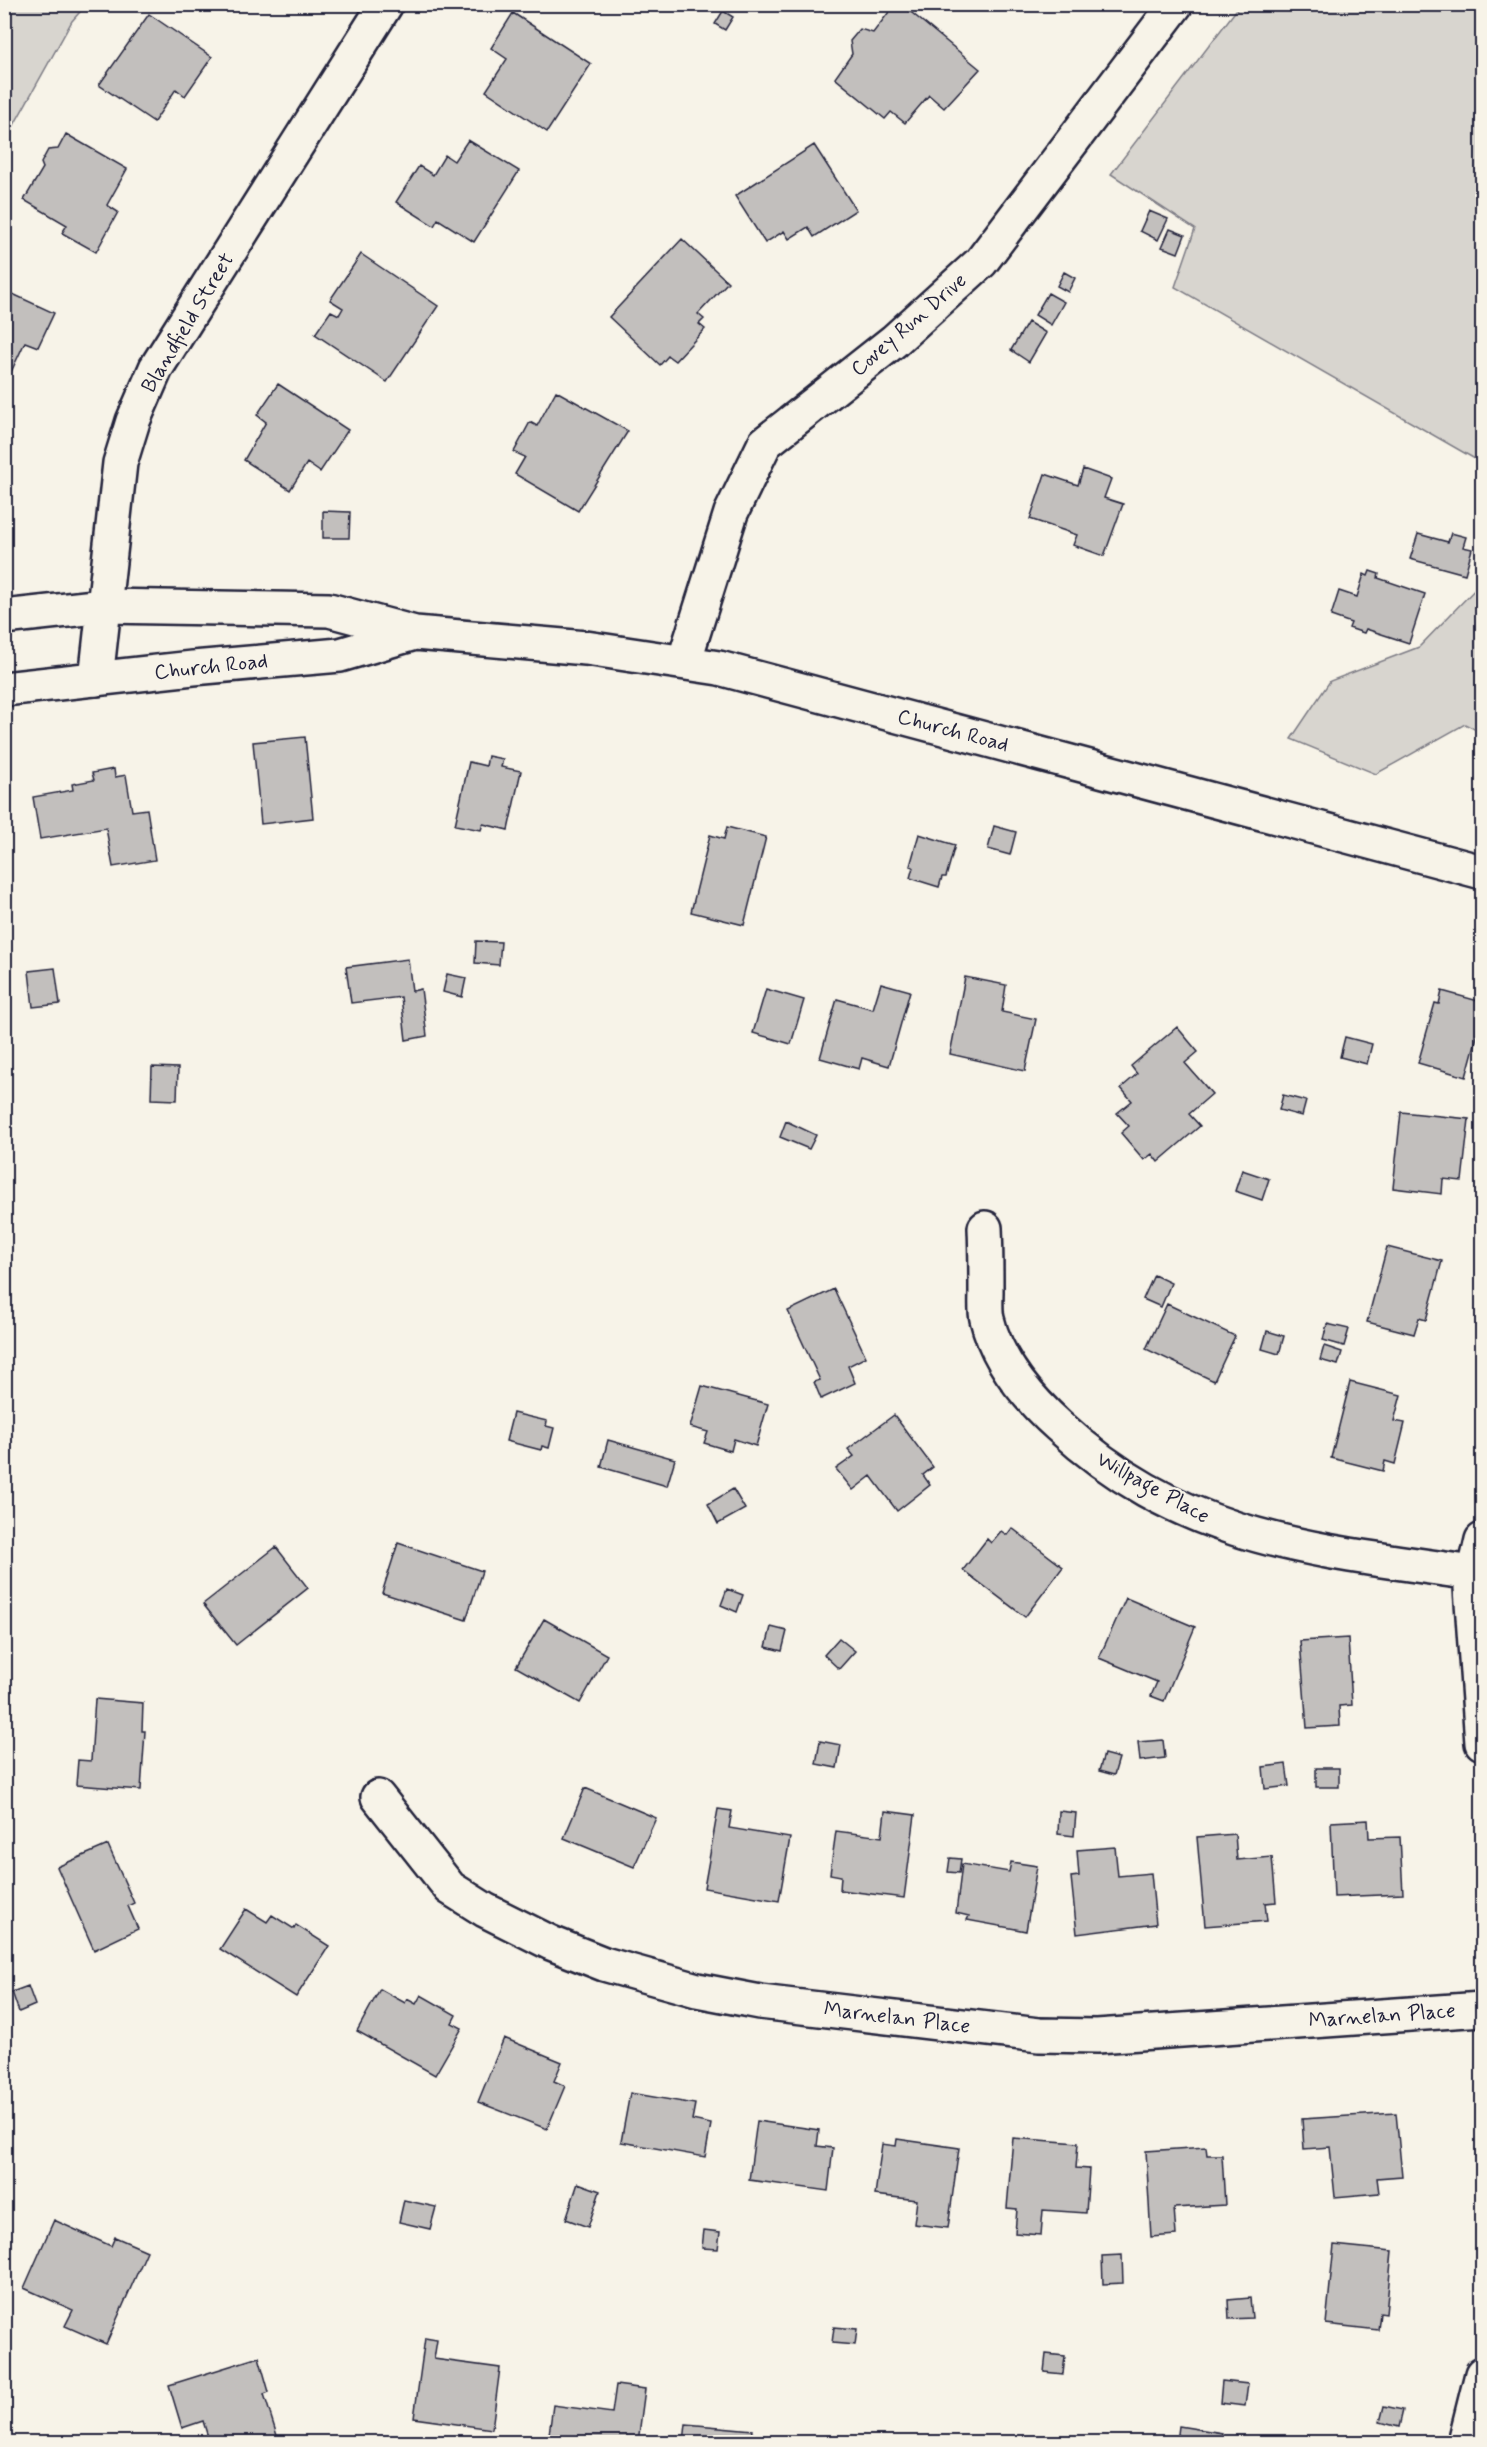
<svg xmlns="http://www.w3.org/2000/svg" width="1487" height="2447" font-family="Mynerve,sans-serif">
<rect width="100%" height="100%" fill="#f7f3e8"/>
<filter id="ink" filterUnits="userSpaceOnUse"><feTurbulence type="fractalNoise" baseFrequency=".0167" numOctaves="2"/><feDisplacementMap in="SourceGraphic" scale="12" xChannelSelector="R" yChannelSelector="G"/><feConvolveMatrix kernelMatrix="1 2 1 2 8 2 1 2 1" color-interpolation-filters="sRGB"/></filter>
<g filter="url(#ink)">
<!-- green -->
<path fill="#d8d5cf" stroke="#7d7c85" stroke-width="1.5" d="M5,4L86,5L72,21L5,141Z
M1240,5H1482V577L1475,459L1175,287L1195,229L1111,174Z
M1482,582V733L1465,724L1376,774L1291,739L1330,681L1419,647Z"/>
<!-- building -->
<path fill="#c2bfbd" stroke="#22223b" stroke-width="1.5" d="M895,4H901L980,69L944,108L929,95L905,123L891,112L885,119L835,78L852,54L850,41L860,29L873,33Z
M723,11L733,17L725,30L715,24Z
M513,13L591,64L547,132L486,91L507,59L491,48Z
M149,14L212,57L185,96L176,89L154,122L99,85Z
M66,134L127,169L107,205L118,212L96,252L62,233L67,225L24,200L43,168L41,163L48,150L58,149Z
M468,140L519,171L474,242L438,219L434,226L396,202L419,166L433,175L445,155L454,161Z
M814,145L856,210L814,237L808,227L789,239L784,231L765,243L735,196Z
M1149,211L1168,219L1158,240L1140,231Z
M1170,229L1185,235L1178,253L1162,247Z
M682,239L728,282L698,314L704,319L699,324L705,329L675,361L668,356L660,365L609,317Z
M361,254L438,306L387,382L315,334L331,311L339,315L343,308L330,300Z
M1064,272L1075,278L1068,292L1057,286Z
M4,290L54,313L38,347L25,342L4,387Z
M1048,293L1064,302L1051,325L1035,315Z
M1028,322L1046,333L1029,362L1011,350Z
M278,384L348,430L320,472L307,463L290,490L244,460L266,422L257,415Z
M556,391L628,431L578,511L515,474L525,457L514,452L530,422L537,426Z
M1083,469L1111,479L1104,498L1123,504L1104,556L1073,545L1077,535L1030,519L1045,474L1078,485Z
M323,511L350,512L349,538H323Z
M1451,533L1466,537L1463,547L1472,549L1465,574L1410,559L1418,534L1448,542Z
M1370,571L1379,574L1378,578L1425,594L1409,643L1366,629L1364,633L1349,628L1351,623L1331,616L1339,591L1357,597L1364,574L1368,576Z
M305,737L313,818L261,824L253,742Z
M488,756L503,759L501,767L521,771L508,830L483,824L481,830L455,825L469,762L486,766Z
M114,769L115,777L126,775L132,811L147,809L155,860L113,867L106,828L40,839L33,797L73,790L72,784L94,780L92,773Z
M994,826L1016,832L1010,855L988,849Z
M727,827L766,837L744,925L691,912L710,835L724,839Z
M919,834L955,845L946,877H942L939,887L910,878L913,867L910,866Z
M476,941L501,942L499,965L475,963Z
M408,959L412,991L421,989L427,1036L406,1040L401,997L351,1003L346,967Z
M55,968L60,1004L33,1007L29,971Z
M447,974L466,978L462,997L443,992Z
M965,977L1006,985L1002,1012L1036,1019L1025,1071L950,1054Z
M881,983L910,991L889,1066L862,1058L859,1069L820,1058L837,999L873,1009Z
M766,989L804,1000L791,1044L753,1033Z
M1442,991L1482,1002V1018L1466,1077L1418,1063L1435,1003L1439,1004Z
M1177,1027L1198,1052L1185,1063L1212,1094L1189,1114L1200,1126L1158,1162L1152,1154L1144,1160L1121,1133L1129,1126L1117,1113L1132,1101L1121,1088L1137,1074L1131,1066Z
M1345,1037L1372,1044L1367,1064L1340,1057Z
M152,1067L178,1068L177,1100L151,1099Z
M1283,1095L1306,1101L1302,1116L1279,1110Z
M1401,1112L1469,1119L1462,1181L1443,1179L1442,1194L1393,1188Z
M786,1121L816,1135L809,1149L780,1137Z
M1242,1170L1269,1179L1262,1200L1235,1191Z
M1387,1247L1442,1261L1426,1320L1419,1318L1414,1334L1367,1322Z
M1154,1275L1171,1283L1161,1307L1143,1299Z
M834,1289L866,1357L848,1366L855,1383L821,1399L814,1382L820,1380L788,1311Z
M1167,1304L1235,1336L1214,1381L1146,1349Z
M1327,1324L1349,1329L1344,1346L1323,1340Z
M1267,1331L1284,1336L1279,1354L1262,1349Z
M1324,1346L1342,1352L1338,1365L1320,1360Z
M1350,1382L1401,1395L1394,1421L1405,1423L1395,1464L1385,1461L1383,1471L1331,1458Z
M702,1386L768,1404L756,1446L734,1439L731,1451L704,1443L708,1432L690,1427Z
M513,1413L547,1421L546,1426L554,1428L549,1448L542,1446L541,1450L506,1441Z
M894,1415L933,1467L923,1475L930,1485L897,1511L871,1476L853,1490L836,1469L854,1456L848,1449Z
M608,1440L675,1459L667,1486L601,1467Z
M733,1489L745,1509L718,1524L708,1504Z
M1012,1528L1063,1567L1025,1617L963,1570L987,1539L991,1543L1001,1531L1007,1535Z
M398,1543L482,1571L466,1620L382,1593Z
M276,1547L308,1588L236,1645L203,1604Z
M727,1589L743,1595L737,1612L721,1605Z
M1126,1598L1195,1627L1164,1701L1151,1696L1157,1682L1099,1658Z
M544,1619L607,1655L580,1703L516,1667Z
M771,1627L787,1631L782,1651L766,1647Z
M839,1638L855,1651L839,1669L824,1655Z
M1348,1638L1352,1705L1339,1706L1340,1726L1307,1728L1300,1641Z
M95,1699L143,1703L142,1731H145L141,1790L76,1785L78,1760L91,1761Z
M1163,1740L1165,1758L1140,1761L1138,1742Z
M820,1741L841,1745L837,1768L816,1764Z
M1104,1754L1119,1758L1114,1775L1099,1771Z
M1286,1764L1289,1786L1265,1789L1263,1767Z
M1316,1768H1339V1787H1316Z
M585,1788L656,1818L634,1867L564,1838Z
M718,1809L732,1811L729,1828L790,1838L779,1901L704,1888Z
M885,1811L915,1815L904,1898L840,1890L841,1876L830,1874L836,1831L882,1837Z
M1059,1811L1076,1813L1074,1836L1058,1834Z
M1368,1820L1369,1838L1400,1837L1403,1894L1334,1897L1331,1822Z
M1235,1834L1237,1860L1272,1857L1276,1902L1265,1903L1267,1921L1205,1926L1197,1837Z
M108,1845L134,1903L128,1906L138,1929L94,1950L57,1867Z
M1115,1847L1118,1876L1151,1873L1156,1924L1077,1934L1071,1877L1079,1876L1077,1850Z
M950,1858L961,1859L959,1873L948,1872Z
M1011,1862L1037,1866L1026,1931L967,1920L969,1916L956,1913L962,1864L1009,1872Z
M246,1909L267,1922L272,1915L294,1929L296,1925L329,1946L296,1997L220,1949Z
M28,1986L35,2005L19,2012L12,1992Z
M380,1989L405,2003L407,1999L416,2004L421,1995L456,2015L452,2023L462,2028L435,2075L357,2031Z
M504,2038L562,2062L554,2081L565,2086L547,2129L478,2102Z
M630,2093L695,2104L692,2120L711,2124L705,2157L621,2142Z
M1396,2113L1402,2176L1377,2178L1379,2193L1335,2197L1330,2147L1304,2149L1302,2119Z
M757,2121L819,2130L817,2146L833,2148L828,2191L749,2180Z
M1013,2138L1078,2143L1076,2168L1089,2169L1086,2213L1043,2210L1041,2235L1015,2233L1017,2209L1007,2208Z
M897,2139L959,2148L948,2228L914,2224L917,2200L875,2195L882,2144L896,2146Z
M1206,2147L1207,2155H1222L1225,2205L1174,2208L1176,2235L1151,2237L1146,2151Z
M578,2183L600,2191L588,2227L566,2219Z
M404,2200L436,2207L430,2229L399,2222Z
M54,2220L111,2246L115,2237L147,2251L106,2344L65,2326L73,2310L24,2288Z
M704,2230L720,2232L718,2249L702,2248Z
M1334,2245L1392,2251L1386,2314L1380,2313L1378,2330L1326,2324Z
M1122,2255L1123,2283L1103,2284L1102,2256Z
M1250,2298L1252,2318L1229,2319L1228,2300Z
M834,2327L857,2329L855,2345L832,2343Z
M425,2338L437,2340L434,2359L500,2368L492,2429L414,2418Z
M1046,2354L1065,2356L1063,2374L1044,2372Z
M259,2357L269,2392L264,2394L279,2442H202L201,2438L208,2437L203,2421L182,2428L169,2385Z
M1222,2381L1248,2384L1245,2406L1220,2403Z
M616,2385L645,2389L638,2442H548L553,2405L612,2413Z
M1384,2406L1403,2410L1399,2427L1380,2422Z
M686,2424L753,2430L752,2437L781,2440V2442H684Z
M1179,2426L1222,2433L1221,2442H1177Z
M837,2437L878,2442H837Z"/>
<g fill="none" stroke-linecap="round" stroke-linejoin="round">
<!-- minor casing -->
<g stroke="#22223b" stroke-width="38">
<path id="minor" d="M684,662L731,513L765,443L894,341L981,262L1176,4
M96,679L120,463L133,421L156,368L386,4
M985,1228C986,1249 986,1270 986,1291C986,1300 985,1310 987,1319C997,1361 1028,1398 1059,1426C1184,1541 1314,1550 1473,1573
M1482,1540L1471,1588L1482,1743
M378,1797L450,1888L485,1910L551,1943L604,1964L697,1990L760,2002L1039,2035L1097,2036L1482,2009
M1465,2442L1482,2374"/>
</g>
<!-- major casing -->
<g stroke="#22223b" stroke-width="38">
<path id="major" d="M4,617L104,606L329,610L415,633L586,648L719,668L1482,872
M4,689L193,668L340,655L415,633"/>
</g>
<!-- minor -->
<use href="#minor" stroke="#f7f3e8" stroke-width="33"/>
<!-- major -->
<use href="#major" stroke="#f7f3e8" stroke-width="33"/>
</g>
</g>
<g text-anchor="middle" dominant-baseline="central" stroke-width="4.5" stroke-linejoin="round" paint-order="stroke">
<!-- street labels -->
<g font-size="21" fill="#22223b" stroke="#f7f3e8">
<text transform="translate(188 323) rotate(-59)">Blandfield Street</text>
<text transform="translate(909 325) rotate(-41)">Covey Run Drive</text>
<text transform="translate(211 667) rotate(-6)">Church Road</text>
<text transform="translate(953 731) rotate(15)">Church Road</text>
<text transform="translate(1153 1488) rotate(29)">Willpage Place</text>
<text transform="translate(1382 2016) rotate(-4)">Marnelan Place</text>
<text transform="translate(897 2018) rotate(7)">Marnelan Place</text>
</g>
</g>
<!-- margin -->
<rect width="1487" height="2447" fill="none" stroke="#f7f3e8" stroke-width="24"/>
<rect x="12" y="12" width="1463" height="2423" fill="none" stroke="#22223b" stroke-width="2" filter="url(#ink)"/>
</svg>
